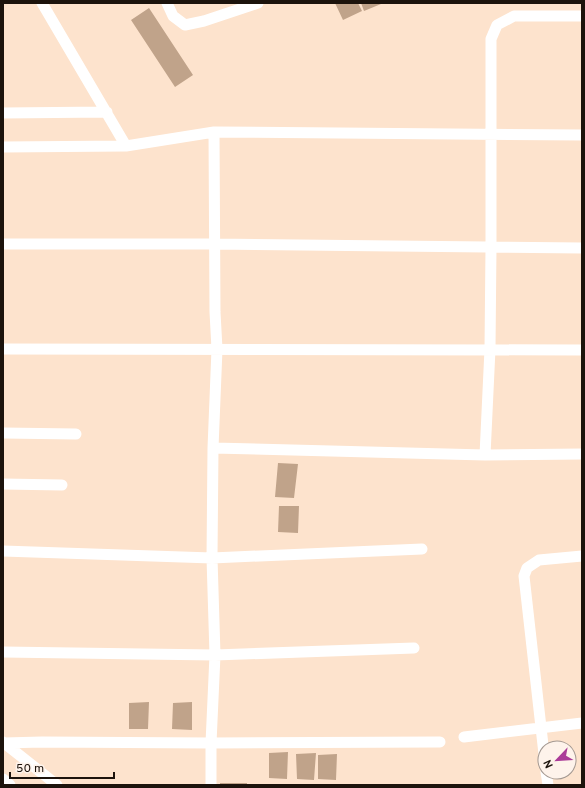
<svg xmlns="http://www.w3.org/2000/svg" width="585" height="788" font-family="Overpass,sans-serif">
<rect width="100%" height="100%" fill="#fde3cd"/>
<!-- building -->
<path fill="#c0a38a" d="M335,3H358L362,11L343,20Z
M361,3H380L381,4L364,11Z
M149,8L193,75L175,87L131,20Z
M278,463L298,464L294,498L275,497Z
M279,506H299L298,533L278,532Z
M149,702L148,729H129V703Z
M192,702V730L172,729L173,703Z
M288,752L287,779L269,778V753Z
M316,753L314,780L297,779L296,754Z
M337,754L336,780L318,779V755Z
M220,783H247V785H220Z"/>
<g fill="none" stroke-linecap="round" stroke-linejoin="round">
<!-- minor -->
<path stroke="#fff" stroke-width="11" d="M42,3L126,146
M167,3L173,16L185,25L204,21L258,3
M3,113L107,112
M3,147L126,146L214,132L582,135
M3,244H214L582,248
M3,349L582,350
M3,433L76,434
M213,448L485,455L582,454
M485,455L490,349L491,247V39L497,25L514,16H582
M3,484L62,485
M3,551L212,558L422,549
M3,652L215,655L414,648
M464,737L582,723
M3,742L57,785
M4,743L42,742L211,743L440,742
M545,763L524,576L527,568L539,560L582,556
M546,772L548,785
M3,779L10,785
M211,785V743L215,655L212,558L213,448L217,349L215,312L214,132"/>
</g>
<!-- border -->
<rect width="585" height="788" fill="none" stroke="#1c130c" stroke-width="8"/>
<!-- north arrow -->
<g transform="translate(557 760) rotate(245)"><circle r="19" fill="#fef3eb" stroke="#a49992"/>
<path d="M0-3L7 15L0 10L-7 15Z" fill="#ab3b98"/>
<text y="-6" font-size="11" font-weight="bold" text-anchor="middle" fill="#1c130c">N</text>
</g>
<!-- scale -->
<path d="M10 772v6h104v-6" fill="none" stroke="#1c130c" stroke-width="2"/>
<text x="16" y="772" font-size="12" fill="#1c130c" stroke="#fef3eb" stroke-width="3" paint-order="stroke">50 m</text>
</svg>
